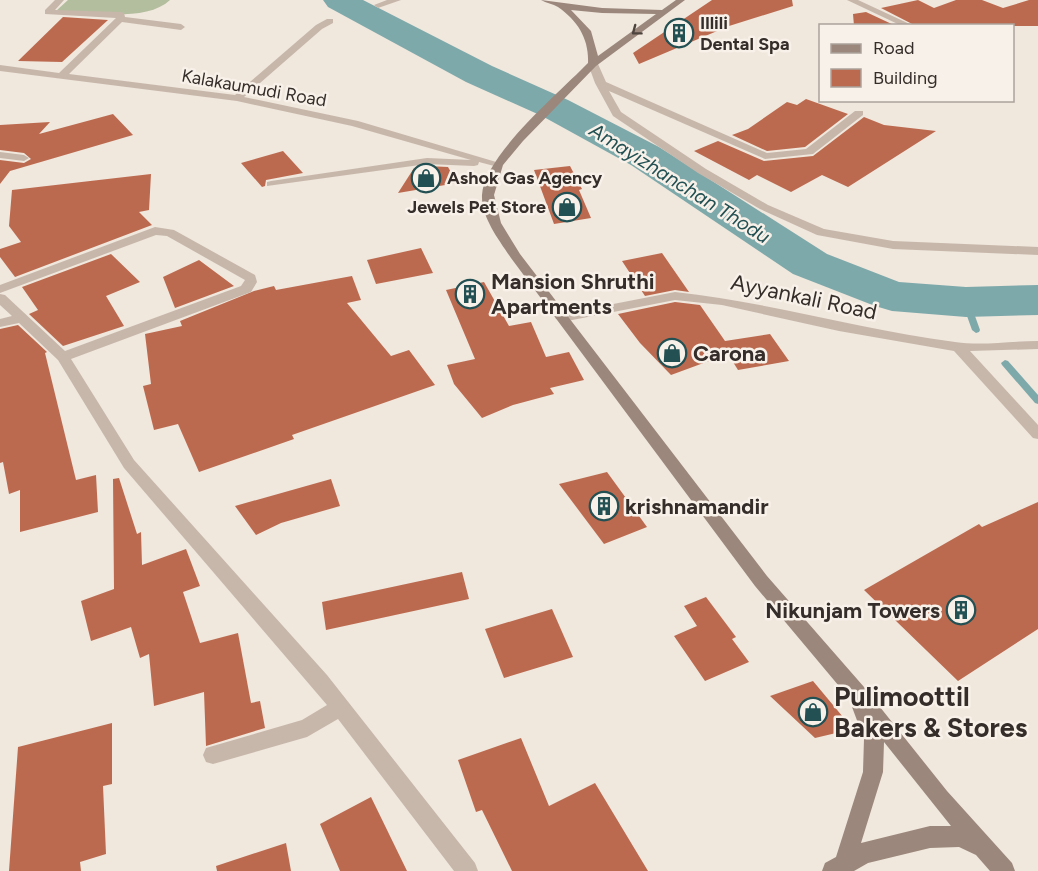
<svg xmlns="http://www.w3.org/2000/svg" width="1038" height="871" font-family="Figtree,sans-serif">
<rect width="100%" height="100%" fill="#f0e7dd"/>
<!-- green -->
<path fill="#b3be9e" d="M68,0H170C146,23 88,12 56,11Z"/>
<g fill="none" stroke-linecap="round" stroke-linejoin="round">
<!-- stream -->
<path fill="#7ea9ab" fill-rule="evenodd" d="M963,300H966L970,302L980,330L979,332L976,333L972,330L962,302Z
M1005,360L1008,361L1038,395V404L1035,403L1002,365L1001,363Z"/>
<!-- river -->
<path fill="#7ea9ab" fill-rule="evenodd" d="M323,0H363L492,66L568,100L659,147L827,254L899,282L966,287L1038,285V315L966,317L892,311L875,306L793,274L631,165L542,116L466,82L328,7Z"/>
</g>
<!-- building -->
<path fill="#bc6a4f" d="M712,0H792L793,6L729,26L639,64L633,53Z
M918,0L934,8L956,0H982L1003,8L1029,0H1038V26H916L881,8Z
M866,12L896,26H854L853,14Z
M63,17L108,20L62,62L18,61Z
M806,99L848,114L805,147L767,151L732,135L748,129L787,102L797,105Z
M113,114L133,135L10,171L0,184V160L24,163L31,159L24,153L0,150V125L50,122L39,134Z
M864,117L884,125L936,131L848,187L822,175L791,192L757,175L749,180L694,151L718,141L764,161L813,156Z
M283,151L303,173L266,180L265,186L262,187L241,163Z
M427,166L448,167L457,183L398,193L414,168Z
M570,166L582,189L579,190L591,218L554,224L534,170Z
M151,174L149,210L139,212L152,225L15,277L0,257V249L21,242L9,226L12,190Z
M421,248L433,273L376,284L367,260Z
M662,253L689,292L675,290L645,296L622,261Z
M111,254L140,282L106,296L124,326L63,346L29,314L38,310L22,287Z
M199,260L234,286L175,308L163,277Z
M352,276L361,300L347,303L391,356L409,350L435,385L292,435L294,439L199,472L178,424L154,430L143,386L151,384L145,334L182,326L180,321L254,291L274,286L276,290Z
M484,282L509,326L531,322L546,357L569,352L584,380L550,388L554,394L513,405L482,418L454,384L447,365L475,359L446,290Z
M675,302L700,305L725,341L770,334L789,361L738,370L728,354L671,375L640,343L618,314Z
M18,325L47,352L45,353L76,480L96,475L98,512L20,532V490L9,494L3,462L0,463V329Z
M607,472L647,527L604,544L559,484Z
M119,478L137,534L141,532L142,565L186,549L200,586L183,592L200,643L238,633L251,703L260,701L265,728L206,746L204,692L154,706L149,654L140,658L131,627L91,641L81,601L114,589L113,479Z
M331,479L340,506L281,523L256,535L235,506Z
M1038,502V629L958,681L864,590L979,524L982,527Z
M462,572L469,599L326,630L322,602Z
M706,597L736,637L732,639L749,662L705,681L674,636L697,626L684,606Z
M552,609L573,657L504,678L485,629Z
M813,681L853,729L815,738L770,696Z
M112,723V784L103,786L106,854L80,862L81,871H9L18,747Z
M521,738L549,806L595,783L648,871H512L482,810L476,812L458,760Z
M371,797L407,871H340L320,824Z
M286,843L291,871H217L216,866Z"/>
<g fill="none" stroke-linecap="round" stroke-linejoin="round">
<!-- minor -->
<path fill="#c7b7aa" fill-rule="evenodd" d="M55,0H64L55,10L121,12L124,13L125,17L181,24L185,27L181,30L122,22L69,74L235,95L316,25L327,19H333V23L322,29L244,97L358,121L503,164L498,167L479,162L478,165L474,166L427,164L267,186V182L271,181L427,158L471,160L352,126L237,101L0,71V65L59,73L116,18L45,14V10Z
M387,0H401L378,8L374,5Z
M847,0H858L914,26H902Z
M593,61L598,64L606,82L767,153L806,149L855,111H863V115L813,154L765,159L609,91L621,112L706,169L768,205L824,229L893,241L1038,247V255L893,249L817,235L760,209L698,173L613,116L595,83L588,64Z
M0,152L24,155L29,158L24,161L0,158Z
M155,227L174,230L255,275L257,282L251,292L71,359L134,460L327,675L475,863L478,871H454L338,719L307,737L213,764L206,762L203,755L206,748L302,720L327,705L124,468L58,360L19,323L0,327V319L12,316L0,305V294L5,295L65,351L241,286L245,280L167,236L156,235L0,293V285Z
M675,292C769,302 861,330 955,342C982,346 1011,341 1038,341V349L970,351L1038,425V439L1033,438L954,351L839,331L722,305L675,300L562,322L555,318L562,314Z"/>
<!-- secondary -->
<path fill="#9b877b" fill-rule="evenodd" d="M541,0L602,8L662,10L676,0H685L596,66L523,141L503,165L494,195L501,223L520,254L767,576L864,687L947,791L1012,863L1015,871H990L976,855L959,847L930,848L868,863L854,871H822L825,863L836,857L863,772L864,739L852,707L854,704L755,586L511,258C499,240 481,217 482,195C484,155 560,92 588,63C589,39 578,21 558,7C553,4 546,3 541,0ZM571,10L602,13L656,14L598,56L591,31ZM884,742L951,826H930L861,843L883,772Z"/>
</g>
<!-- one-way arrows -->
<defs><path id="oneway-chevron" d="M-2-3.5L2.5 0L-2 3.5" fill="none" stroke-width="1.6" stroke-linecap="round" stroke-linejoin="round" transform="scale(1.5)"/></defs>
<use stroke="#4e443e" href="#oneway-chevron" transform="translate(636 31) rotate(143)"/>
<!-- icons -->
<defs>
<g id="building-ring" transform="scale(1.5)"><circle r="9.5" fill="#f8f1e9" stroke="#225053" stroke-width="1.5"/><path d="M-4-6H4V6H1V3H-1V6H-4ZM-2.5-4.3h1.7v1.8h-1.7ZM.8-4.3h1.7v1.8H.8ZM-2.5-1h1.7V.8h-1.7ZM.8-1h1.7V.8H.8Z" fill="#225053"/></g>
<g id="shop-ring" transform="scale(1.5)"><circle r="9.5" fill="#f8f1e9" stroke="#225053" stroke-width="1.5"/><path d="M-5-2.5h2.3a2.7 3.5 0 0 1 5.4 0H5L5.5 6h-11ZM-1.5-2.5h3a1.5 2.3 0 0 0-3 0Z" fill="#225053"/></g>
</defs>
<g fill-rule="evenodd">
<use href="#building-ring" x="679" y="33"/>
<use href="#shop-ring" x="426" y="178"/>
<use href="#shop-ring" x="567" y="207"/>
<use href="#building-ring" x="470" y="294"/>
<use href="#shop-ring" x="672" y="353"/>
<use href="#building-ring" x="604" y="506"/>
<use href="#building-ring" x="961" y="610"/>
<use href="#shop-ring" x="813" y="712"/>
</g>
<g text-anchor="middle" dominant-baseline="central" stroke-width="5" stroke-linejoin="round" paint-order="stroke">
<!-- far-poi labels -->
<g font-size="18" font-weight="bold" fill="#352d29" stroke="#f8f1e9" text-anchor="start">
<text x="700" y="23">Illili<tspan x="700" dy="21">Dental Spa</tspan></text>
<text x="447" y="178">Ashok Gas Agency</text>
<text x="546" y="207" text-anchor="end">Jewels Pet Store</text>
</g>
<!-- far-street labels -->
<g font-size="18" fill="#352d29" stroke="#f8f1e9">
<text transform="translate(254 88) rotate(10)">Kalakaumudi Road</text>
</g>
<!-- far-water labels -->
<g font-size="20" font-style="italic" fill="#225053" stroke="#f8f1e9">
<text transform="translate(680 183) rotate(32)">Amayizhanchan Thodu</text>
</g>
<!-- poi labels -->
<g font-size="22" font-weight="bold" fill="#352d29" stroke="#f8f1e9" text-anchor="start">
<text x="491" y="281">Mansion Shruthi<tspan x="491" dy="25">Apartments</tspan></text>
<text x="693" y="353">Carona</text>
<text x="625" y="506">krishnamandir</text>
<text x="940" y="610" text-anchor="end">Nikunjam Towers</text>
</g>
<!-- street labels -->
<g font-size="22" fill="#352d29" stroke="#f8f1e9">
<text transform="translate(804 297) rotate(12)">Ayyankali Road</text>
</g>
<!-- near-poi labels -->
<g font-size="27" font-weight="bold" fill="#352d29" stroke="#f8f1e9" text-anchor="start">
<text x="834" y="696">Pulimoottil<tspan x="834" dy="31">Bakers &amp; Stores</tspan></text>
</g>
</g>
<!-- legend -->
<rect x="819" y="24" width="195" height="78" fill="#f8f1e9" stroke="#aaa39c" stroke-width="1.5"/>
<rect x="831" y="44" width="30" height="9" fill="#9b877b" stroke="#aaa39c" stroke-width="1.5"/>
<text x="873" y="54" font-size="18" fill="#352d29">Road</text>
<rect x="831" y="69" width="30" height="18" fill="#bc6a4f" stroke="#aaa39c" stroke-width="1.5"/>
<text x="873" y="84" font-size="18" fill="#352d29">Building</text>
</svg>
